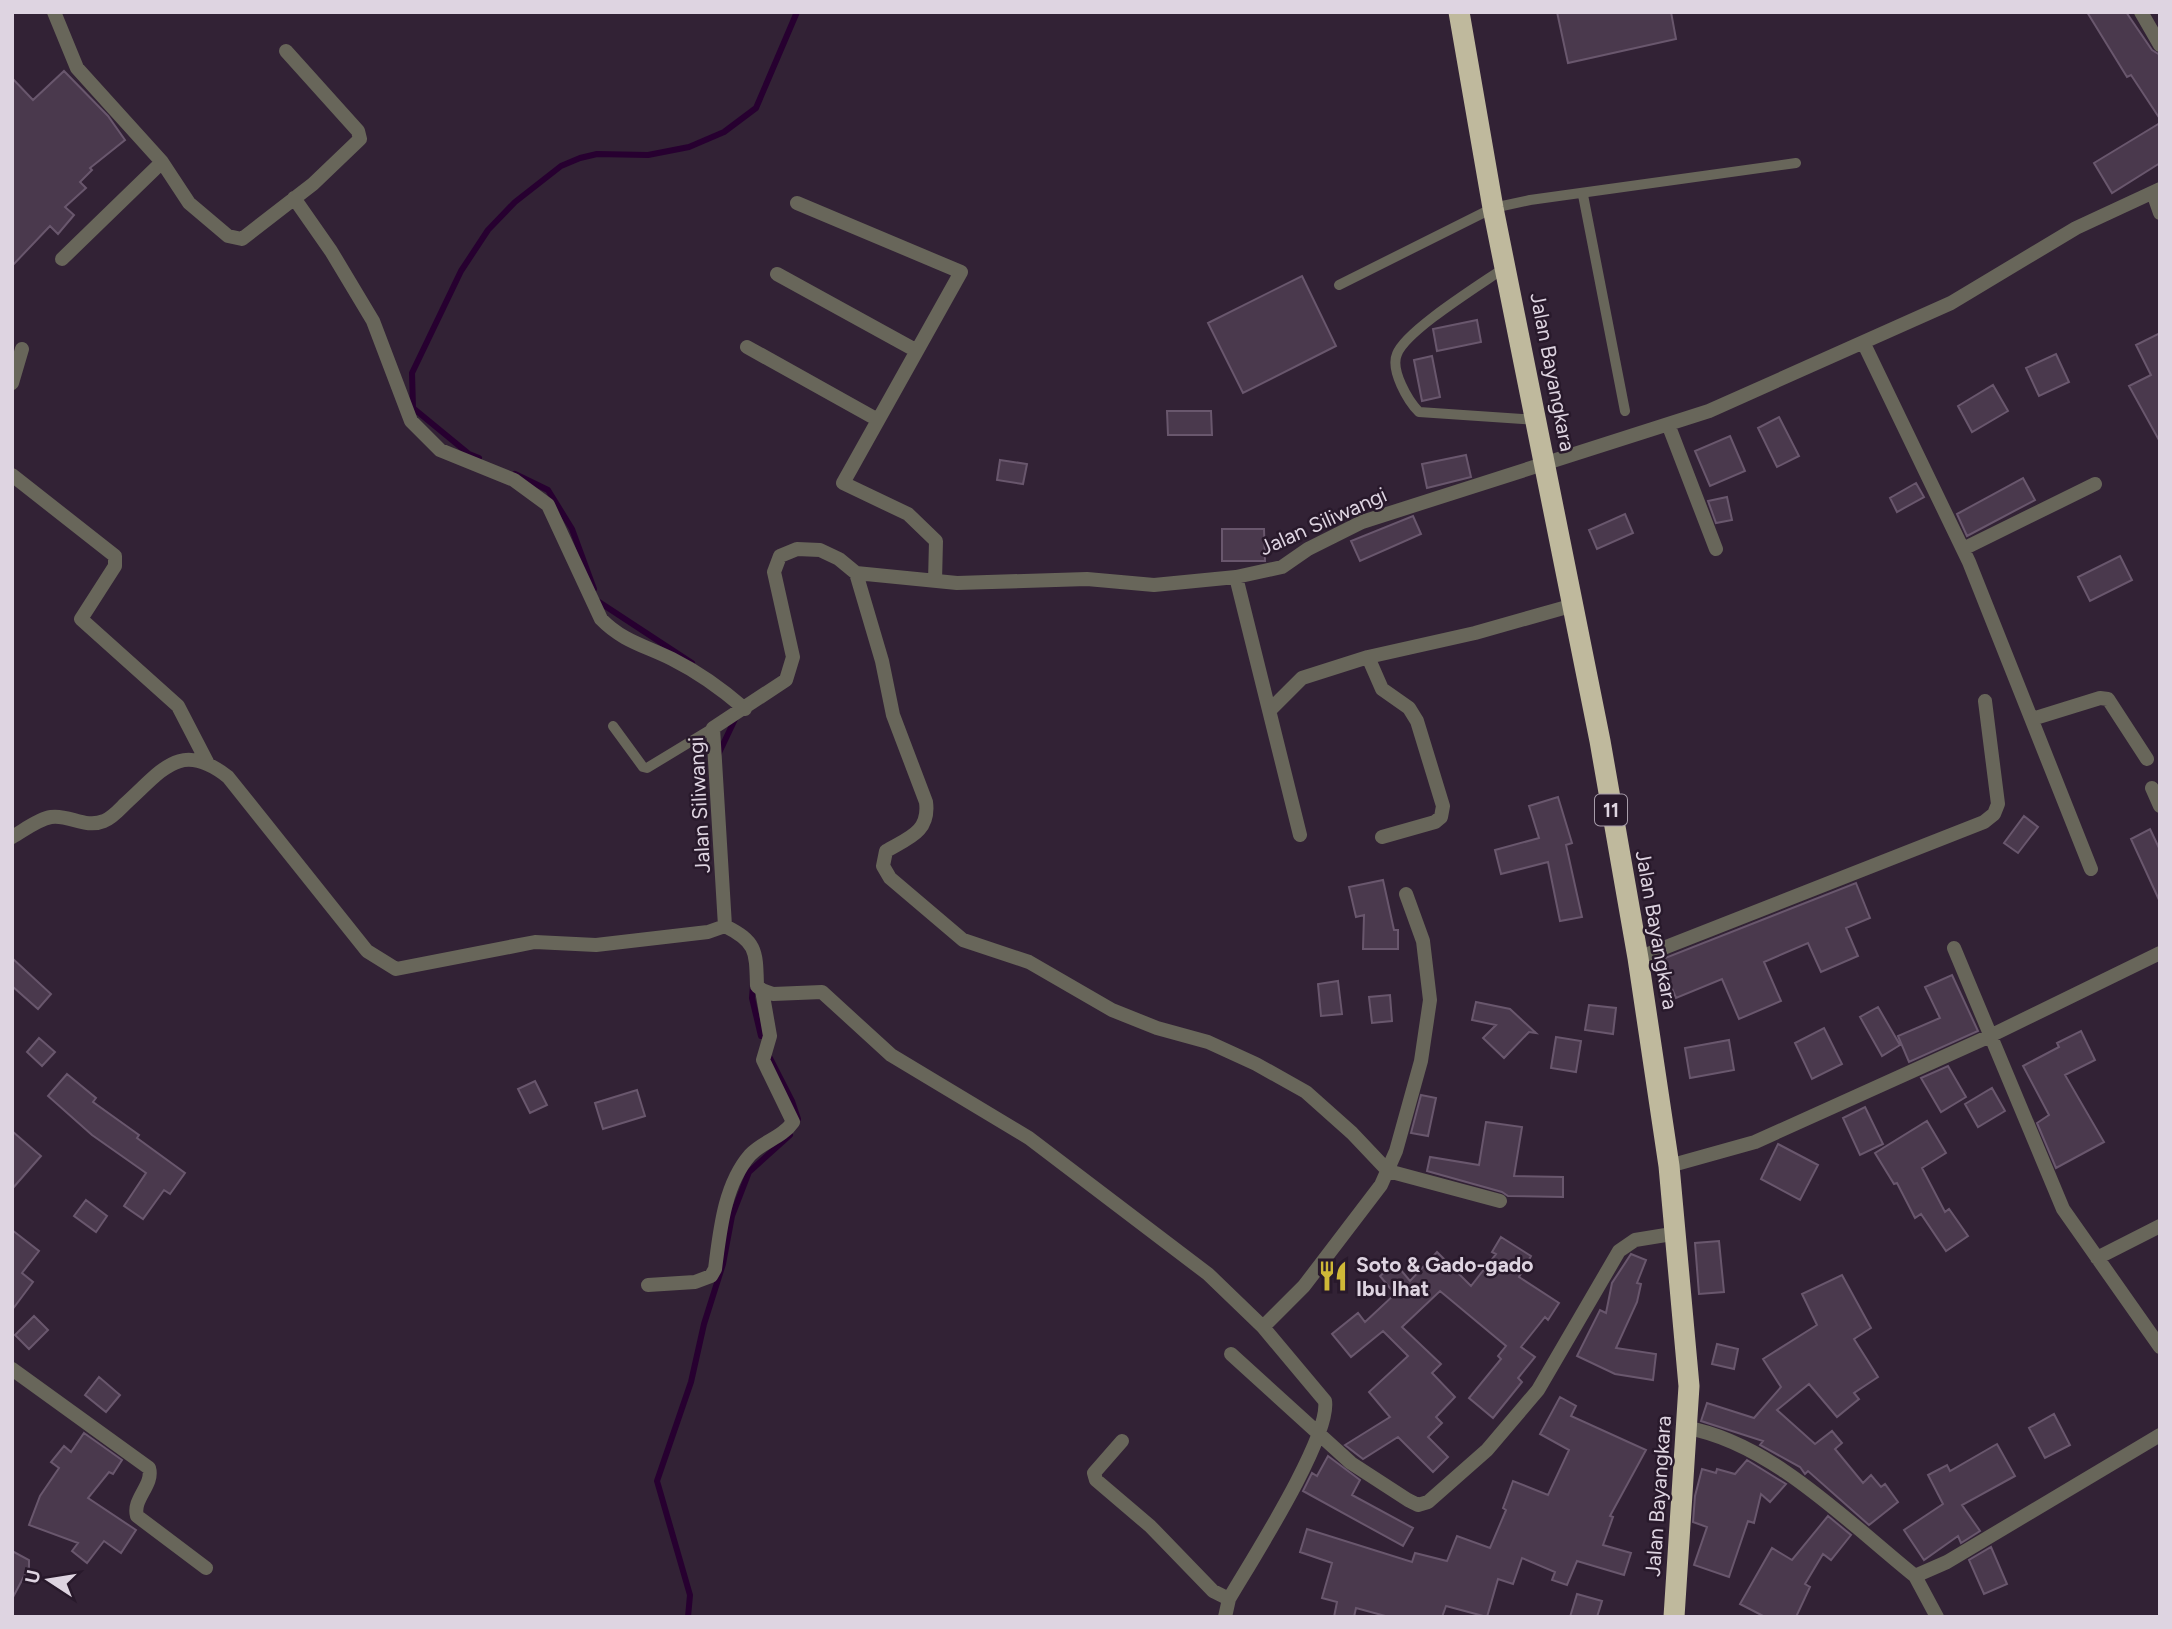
<svg xmlns="http://www.w3.org/2000/svg" width="2172" height="1629" font-family="Figtree,sans-serif">
<rect width="100%" height="100%" fill="#322235"/>
<g fill="none" stroke-linecap="round" stroke-linejoin="round">
<!-- stream -->
<path stroke="#270030" stroke-width="6" d="M479,458L469,454L413,408L412,373L461,271L488,230L515,202L561,166L580,158L597,154L648,155L689,147L724,132L756,108L797,12
M515,474L548,490L572,529L594,589
M599,602L692,663
M718,755L736,717
M753,985L752,998L761,1036
M770,1058L792,1101L798,1119
M688,1617L690,1595L657,1481L691,1382L704,1324L723,1264L732,1216L749,1172L790,1135"/>
</g>
<!-- building -->
<path fill="#4a394d" stroke="#69576d" stroke-width="2" d="M1557,12H1671L1676,39L1568,63Z
M2087,12H2126L2152,50L2160,55V119L2131,75L2127,77Z
M64,71L108,116L125,140L90,168L92,170L80,182L86,188L65,207L74,215L58,234L50,226L12,266V78L33,100Z
M2160,123V163L2112,193L2094,163Z
M1302,276L1336,346L1243,393L1208,323Z
M1477,320L1481,342L1437,351L1433,329Z
M2160,333V442L2129,386L2151,375L2136,345Z
M2056,354L2069,382L2039,396L2026,368Z
M1432,356L1440,397L1422,401L1414,360Z
M1993,385L2008,411L1972,432L1958,406Z
M1167,411H1211L1212,435H1168Z
M1779,417L1799,456L1777,467L1758,428Z
M1730,436L1745,471L1710,486L1695,451Z
M1466,455L1471,477L1427,488L1422,464Z
M1000,460L1027,464L1023,484L997,480Z
M2023,478L2035,500L1967,536L1957,514Z
M1916,483L1924,497L1897,512L1890,498Z
M1727,497L1732,520L1716,523L1708,501Z
M1625,514L1633,533L1597,549L1589,530Z
M1413,516L1421,534L1360,561L1351,541Z
M1222,529H1264L1265,561H1222Z
M2120,556L2132,580L2090,601L2078,577Z
M1558,797L1572,843L1566,845L1582,917L1560,921L1548,862L1501,874L1495,850L1539,838L1529,806Z
M2024,816L2038,827L2018,853L2004,843Z
M2150,829L2160,850V902L2131,839Z
M1383,880L1394,930H1398V949H1363L1364,915L1356,917L1349,887Z
M1856,883L1870,918L1846,928L1858,956L1821,972L1808,943L1764,962L1781,1001L1739,1019L1722,979L1676,998L1660,960Z
M12,958L51,994L38,1009L12,986Z
M1952,975L1978,1031L1909,1062L1898,1036L1940,1018L1925,987Z
M1338,981L1342,1014L1321,1016L1318,984Z
M1390,995L1392,1021L1372,1023L1369,997Z
M1476,1002L1510,1009L1536,1033L1529,1032L1504,1058L1483,1038L1496,1025L1472,1020Z
M1589,1005L1616,1008L1613,1034L1585,1030Z
M1878,1007L1900,1045L1882,1056L1860,1017Z
M1824,1028L1842,1064L1812,1079L1795,1043Z
M2081,1031L2095,1060L2065,1075L2104,1142L2056,1168L2037,1123L2049,1115L2023,1066L2059,1047L2057,1043Z
M1556,1037L1581,1041L1576,1072L1551,1068Z
M39,1038L55,1052L42,1066L27,1052Z
M1729,1040L1734,1070L1690,1078L1685,1048Z
M1948,1066L1966,1097L1941,1112L1921,1078Z
M67,1074L96,1098L93,1102L139,1135L137,1138L185,1173L170,1194L164,1190L143,1219L124,1206L146,1173L92,1135L48,1096Z
M535,1081L547,1105L530,1113L518,1089Z
M1992,1088L2005,1111L1978,1127L1965,1104Z
M637,1090L645,1116L603,1129L595,1103Z
M1421,1095L1436,1098L1428,1136L1411,1133Z
M1865,1107L1883,1144L1860,1155L1843,1118Z
M1927,1121L1946,1153L1922,1168L1945,1212L1949,1209L1968,1236L1946,1251L1921,1214L1915,1218L1897,1183L1894,1184L1875,1153Z
M1486,1122L1522,1127L1514,1176L1563,1177V1197L1508,1196L1502,1192L1427,1171L1430,1157L1479,1165Z
M12,1131L41,1156L12,1189Z
M1778,1144L1818,1165L1800,1200L1761,1179Z
M86,1200L107,1216L96,1232L74,1216Z
M12,1230L39,1251L22,1273L33,1282L12,1310Z
M1501,1237L1531,1256L1519,1277L1559,1303L1548,1320L1545,1317L1521,1347L1535,1357L1518,1378L1522,1382L1493,1418L1469,1398L1501,1359L1498,1356L1506,1346L1440,1291L1402,1327L1441,1364L1432,1373L1455,1397L1436,1417L1442,1423L1428,1437L1448,1457L1433,1472L1398,1437L1363,1459L1345,1445L1390,1417L1369,1392L1408,1356L1383,1331L1351,1357L1332,1334L1358,1313L1365,1322L1395,1294L1380,1276L1395,1263L1410,1281L1437,1252L1471,1286L1496,1254L1492,1252Z
M1719,1241L1724,1292L1699,1294L1695,1243Z
M1631,1254L1646,1260L1637,1283L1641,1284L1637,1302L1616,1348L1656,1354L1653,1380L1615,1374L1577,1356L1600,1310L1606,1313L1612,1283Z
M1842,1275L1871,1328L1854,1339L1878,1377L1854,1393L1859,1399L1837,1417L1809,1384L1777,1410L1815,1444L1832,1431L1842,1443L1835,1449L1863,1483L1871,1475L1881,1487L1885,1484L1898,1502L1869,1525L1808,1471L1805,1474L1800,1467L1760,1445L1763,1441L1701,1421L1707,1403L1754,1418L1781,1387L1763,1359L1817,1325L1802,1294Z
M34,1316L48,1330L29,1349L15,1335Z
M1717,1344L1738,1349L1734,1369L1712,1364Z
M99,1377L120,1395L106,1412L85,1395Z
M1560,1397L1576,1406L1571,1416L1646,1450L1610,1516L1613,1517L1603,1545L1631,1553L1624,1575L1577,1561L1567,1585L1552,1580L1555,1572L1522,1558L1513,1584L1498,1579L1487,1617L1446,1606L1442,1617H1389L1356,1608L1354,1617H1334L1337,1602L1322,1598L1332,1563L1300,1552L1307,1529L1412,1562L1415,1553L1447,1561L1457,1536L1490,1548L1506,1510L1503,1508L1513,1481L1548,1495L1569,1450L1540,1434Z
M2054,1414L2070,1445L2045,1458L2029,1428Z
M84,1433L122,1460L113,1474L109,1472L88,1498L136,1530L121,1553L104,1541L87,1563L72,1551L78,1543L29,1525L40,1496L59,1468L51,1462L64,1446L71,1452Z
M1997,1444L2015,1476L1962,1505L1980,1531L1961,1543L1958,1536L1924,1560L1904,1530L1943,1504L1928,1475L1947,1465L1950,1471Z
M1328,1456L1360,1480L1352,1495L1413,1528L1403,1546L1303,1491L1312,1473L1317,1476Z
M1747,1460L1786,1484L1770,1502L1761,1494L1754,1523L1748,1521L1729,1577L1694,1565L1707,1527L1693,1522L1695,1496L1702,1469L1716,1473L1717,1469L1735,1474Z
M1828,1516L1851,1535L1831,1560L1823,1554L1805,1584L1810,1587L1796,1617H1765L1740,1604L1772,1548L1792,1560Z
M1991,1547L2007,1584L1984,1594L1969,1560Z
M12,1551L29,1560V1567L12,1599Z
M1577,1594L1602,1601L1597,1617H1570Z"/>
<g fill="none" stroke-linecap="round" stroke-linejoin="round">
<!-- lane -->
<path stroke="#68665a" stroke-width="10" d="M1583,195L1625,411
M1507,266C1483,283 1406,330 1397,354C1390,370 1408,401 1419,412L1538,420
M1339,285L1493,208L1530,200L1796,163
M613,726L643,767L647,768L713,728"/>
<!-- street -->
<path stroke="#68665a" stroke-width="14" d="M54,12L77,68L162,162L189,203L228,236L242,239L313,184L360,139L358,131L286,51
M2141,12L2160,45
M2153,193L2160,213
M294,198L331,251L373,321L411,421L440,450L514,480L548,505L601,619C622,641 646,646 672,659C698,672 723,690 745,709
M797,203L961,272L843,483L908,514L936,541L935,581
M62,259L162,162
M777,274L917,351
M1864,344L1969,562L2091,869
M747,347L878,420
M12,383L22,349
M1668,424L1716,549
M12,475L115,556V566L81,619L178,706L207,762
M1963,549L2095,484
M856,573L882,661L893,715L926,802C930,832 908,838 886,851L883,866L890,878L963,940L1029,962L1112,1010L1157,1028L1208,1042L1256,1064L1306,1092L1352,1133L1388,1171L1500,1201
M1236,577L1300,835
M1368,657L1475,633L1574,605
M1270,710L1302,678L1368,657L1382,689L1409,708L1417,721L1443,806L1441,817L1435,822L1382,837
M2032,719L2100,698L2108,699L2147,759
M2152,788L2160,806
M12,837C23,831 38,819 51,817C69,814 85,829 104,821C112,818 119,810 125,804C162,771 180,739 228,777L367,951L396,969L535,942L596,945L708,932L725,926
M725,926L713,728L786,680L793,657L774,572L780,556L797,549L820,550L839,559L856,573L957,583L1087,579L1154,585L1236,577L1282,567L1308,549L1362,522L1709,411L1951,303L2076,228L2160,189
M1954,948L2063,1209L2160,1347
M1638,958L1984,822L1994,814L1998,804L1985,701
M762,990L773,994L822,992L891,1055L1029,1138L1208,1274L1263,1327L1325,1401C1331,1437 1250,1563 1229,1599L1225,1617
M1669,1166L1755,1142L1990,1036L2160,953
M2097,1258L2160,1226
M648,1285L695,1282L711,1276L715,1269C720,1231 724,1185 750,1155C763,1141 782,1138 793,1122L763,1060L770,1036L762,990L757,986C756,951 757,942 725,926
M1263,1327L1304,1286L1381,1185L1396,1151L1421,1061L1430,1000L1423,941L1406,894
M1231,1354L1351,1463L1408,1500L1418,1505L1428,1502L1487,1450L1538,1390L1619,1251L1635,1240L1678,1233
M12,1369L149,1468C154,1485 132,1499 137,1516L206,1568
M1688,1428C1771,1443 1849,1523 1915,1576L1947,1562L2160,1435
M1122,1441L1094,1473L1096,1480L1150,1526L1213,1591L1229,1599
M1915,1576L1937,1617"/>
<!-- highway -->
<path stroke="#bfb99d" stroke-width="21" d="M1459,12L1493,208L1600,741L1638,958L1669,1166L1689,1386L1674,1617"/>
</g>
<!-- icons -->
<defs>
<g id="restaurant-bare" transform="scale(2.415)"><path d="M-5-6h1v4h1v-4h1v4h1v-4h1v5L-1.5 .5V6h-2V.5L-5-1ZM5-6V6H3V1.5H1.5Q1.5-4 5-6Z" fill="#cfb837" stroke="#28192b" stroke-width="2.5" paint-order="stroke"/></g>
</defs>
<g fill-rule="evenodd">
<use href="#restaurant-bare" x="1333" y="1276"/>
</g>
<g text-anchor="middle" dominant-baseline="central" stroke-width="5" stroke-linejoin="round" paint-order="stroke">
<!-- shield labels -->
<rect fill="#28192b" stroke="#a79caa" stroke-width="2" x="1595" y="794.5" width="32" height="31" rx="5"/>
<g font-size="19" font-weight="bold" fill="#ded4e1">
<text x="1611" y="810">11</text>
</g>
<!-- street labels -->
<g font-size="21" fill="#ded4e1" stroke="#28192b">
<text transform="translate(1553 372) rotate(79)">Jalan Bayangkara</text>
<text transform="translate(1323 521) rotate(-24)">Jalan Siliwangi</text>
<text transform="translate(699 805) rotate(-93)">Jalan Siliwangi</text>
<text transform="translate(1657 930) rotate(80)">Jalan Bayangkara</text>
<text transform="translate(1658 1496) rotate(-86)">Jalan Bayangkara</text>
</g>
<!-- poi labels -->
<g font-size="21" font-weight="bold" fill="#ded4e1" stroke="#28192b" text-anchor="start">
<text x="1356" y="1264">Soto &amp; Gado-gado<tspan x="1356" dy="24">Ibu Ihat</tspan></text>
</g>
</g>
<!-- border -->
<rect width="2172" height="1629" fill="none" stroke="#ded4e1" stroke-width="28"/>
<!-- north arrow -->
<g transform="translate(49 1580) rotate(282)" stroke="#28192b" stroke-width="5" paint-order="stroke">
<path d="M0-5L12 26L0 18L-12 26Z" fill="#ded4e1"/>
<text y="-10" font-size="19" font-weight="bold" text-anchor="middle" fill="#ded4e1">U</text>
</g>
</svg>
